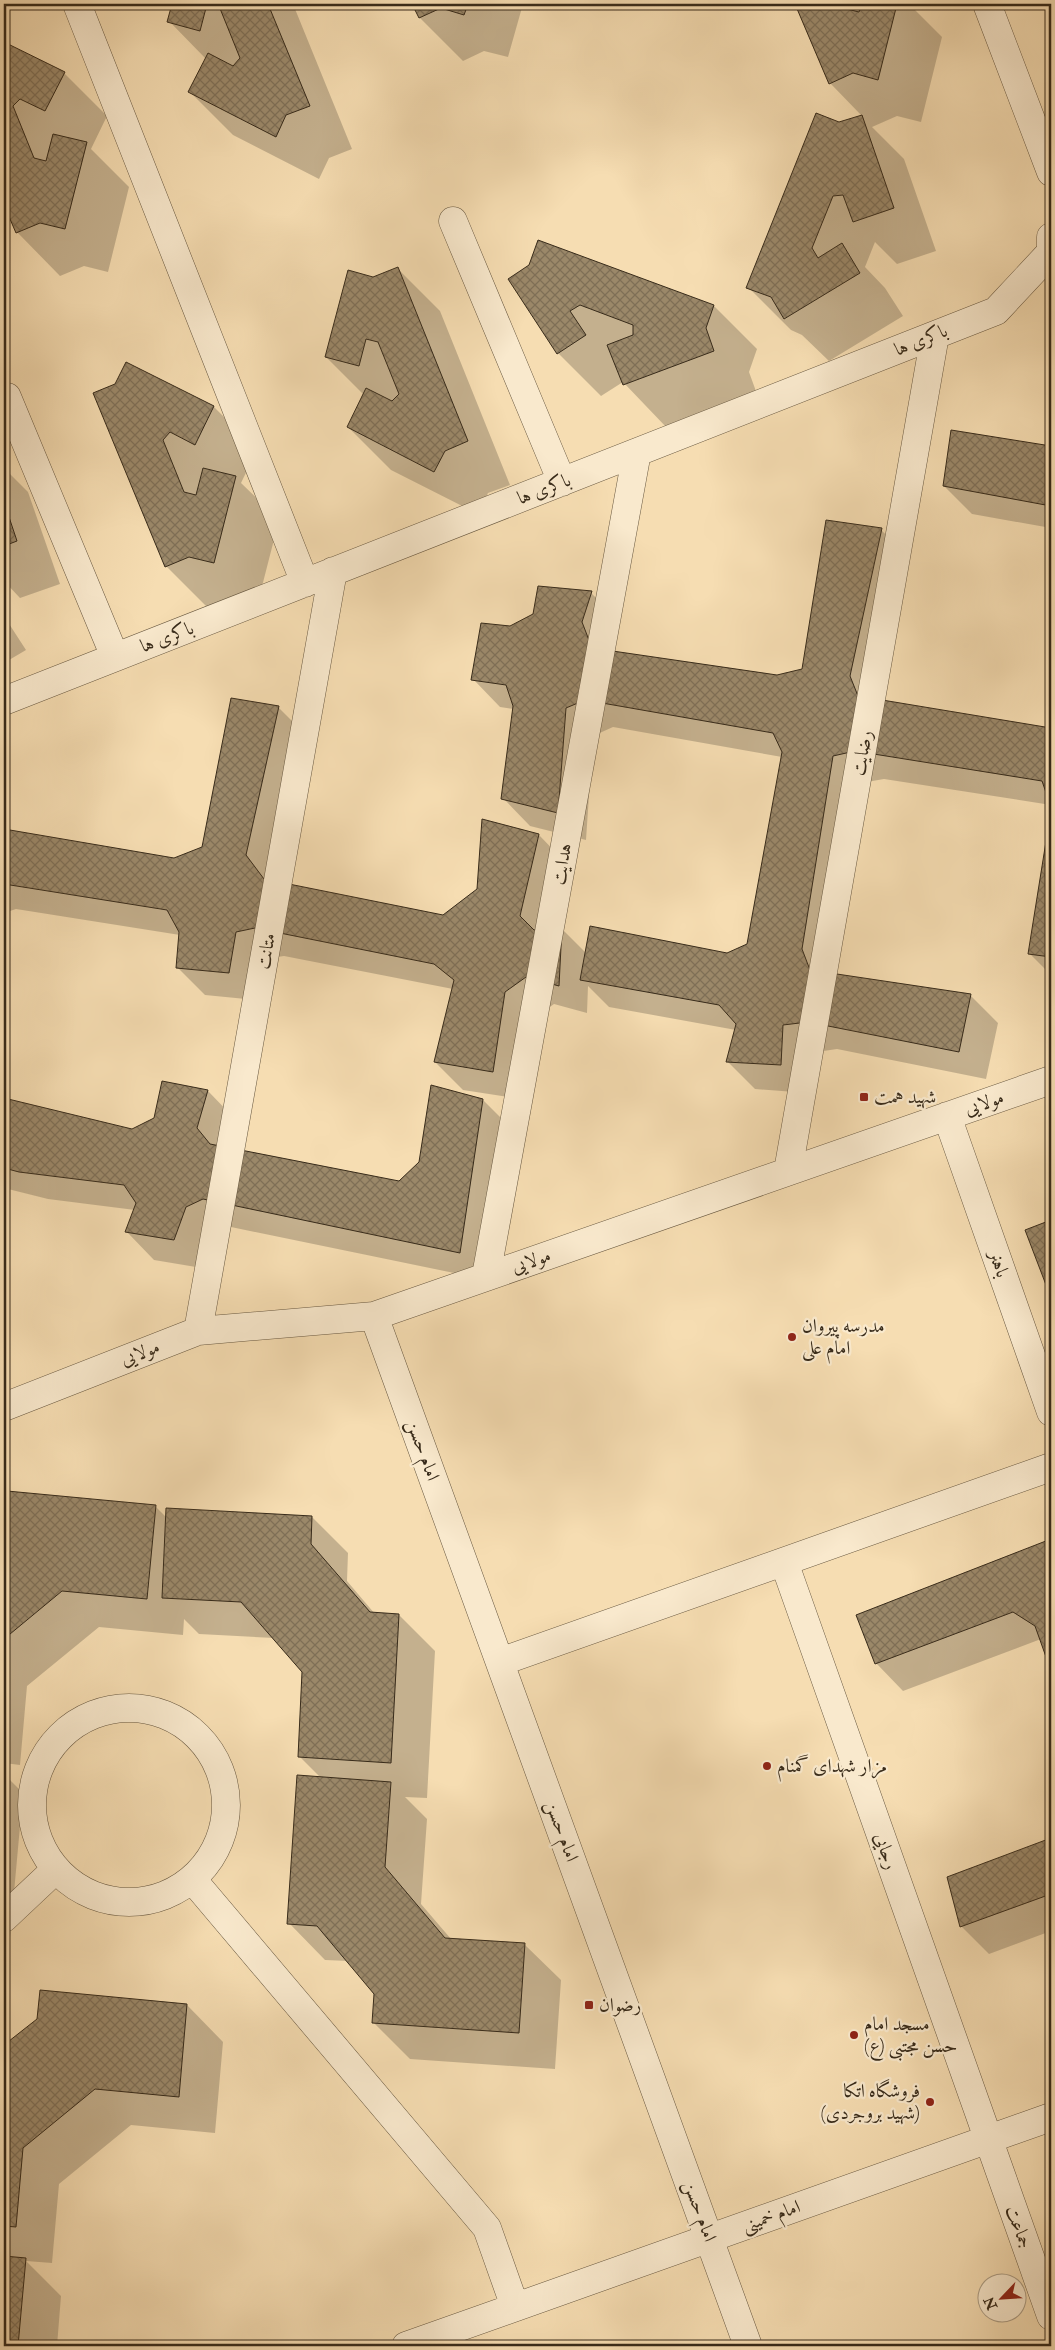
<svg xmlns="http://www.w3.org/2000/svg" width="1055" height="2350" font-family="'IM FELL Double Pica',Amiri,serif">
<defs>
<pattern id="building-cross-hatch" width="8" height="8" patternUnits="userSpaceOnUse" patternTransform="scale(1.25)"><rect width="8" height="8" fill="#9b8869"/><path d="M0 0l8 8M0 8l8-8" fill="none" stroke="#7f6f56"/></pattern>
</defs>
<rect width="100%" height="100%" fill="#f6ddb2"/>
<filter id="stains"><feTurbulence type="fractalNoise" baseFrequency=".004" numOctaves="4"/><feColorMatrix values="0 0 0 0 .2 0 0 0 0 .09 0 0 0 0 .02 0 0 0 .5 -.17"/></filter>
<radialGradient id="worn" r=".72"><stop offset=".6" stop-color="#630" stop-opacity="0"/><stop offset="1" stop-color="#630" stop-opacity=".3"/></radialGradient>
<!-- shadow -->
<path fill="#0003" d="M173,4H293L352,149L329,158L319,179L233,135L190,92L206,59L169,21Z
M413,4H523L508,57L484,51L463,61L420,18Z
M796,4H909L942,37L921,122L897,116L872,127L904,159L936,251L897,264L875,242L865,267L885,288L903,316L829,361L802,335L791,330L748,287L839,124L862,116L830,83Z
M4,43L64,73L107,116L91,149L129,187L108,272L84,266L60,276L17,232L4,202Z
M397,268L440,311L510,485L488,493L478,514L391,470L348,427L364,395L326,357L373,278Z
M509,279L714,306L757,349L749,372L757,394L667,428L623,382L601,396L558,353Z
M127,363L214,407L257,450L241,483L279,520L257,606L209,609L166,566L116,385Z
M952,432L1051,447V528L972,514L944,486Z
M4,468L28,492L60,584L20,598L4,581Z
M881,530L909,557L878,701L1051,729V805L884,779L861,783L830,974L970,995L998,1023L986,1079L837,1049L810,1053L808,1093L755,1089L727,1061L736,1030L609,1007L588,986L587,1013L554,1004L532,1020L521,1099L463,1090L435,1062L453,989L284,956L264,959L257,1000L205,995L177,967L180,935L16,909L4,913V831L174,859L203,848L278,707L306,735L274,882L443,916L478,890L539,835L566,863L562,929L586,953L727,954L748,945L782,757L613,727L593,736L586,840L530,826L503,798L514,709L500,707L473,679L510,627L591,593L619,620L610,652L777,677L803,670Z
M4,616L26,650L4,663Z
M1051,818V975L1029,953Z
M208,1091L235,1119L227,1149L400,1183L483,1100L511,1128L488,1280L231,1227L213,1235L202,1268L154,1260L127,1232L135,1210L48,1199L4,1188V1100L132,1131Z
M1051,1221V1294L1026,1230Z
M155,1506L167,1518L312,1517L348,1553L347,1581L375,1614L399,1615L435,1651L427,1798L405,1797L427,1819L421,1904L451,1939L524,1944L561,1980L555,2069L410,2059L374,2023L375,1994L348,1961L325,1960L289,1923L321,1778L299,1756L303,1672L274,1638L199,1634L184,1619L183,1635L99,1627L27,1686L20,1765L4,1763V1523L6,1521Z
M1051,1540V1668L1041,1639L903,1691L876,1663L858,1616Z
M4,1774L23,1793L10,1937H4Z
M1051,1839V1931L989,1954L961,1926L949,1878Z
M187,2005L223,2042L215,2133L131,2125L59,2184L52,2263L26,2261L61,2296L57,2346H4V2047L38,2019Z"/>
<!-- building -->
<path fill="url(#building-cross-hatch)" stroke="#382b1a" d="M172,4H207L200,31L167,22Z
M209,4H268L310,106L286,115L276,137L188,92L208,53L233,66L240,58L219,6Z
M412,4H468L464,15L441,8L419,18Z
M795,4H845L847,9L859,12L861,4H897L878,80L853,73L829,84Z
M4,42L65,72L45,111L20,99L13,106L34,158L46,161L53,134L87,142L65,229L40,223L16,233L4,205Z
M816,113L839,122L862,115L894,208L853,222L843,195L833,196L812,248L818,258L842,243L860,273L784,319L771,297L746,288Z
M538,240L714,305L706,328L714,351L623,385L607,345L633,335V325L580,305L570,311L586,335L557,354L508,279L529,265Z
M398,267L468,441L445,451L434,472L347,427L366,388L392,401L399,394L378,342L366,339L359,366L325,357L348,270L373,277Z
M126,362L214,406L195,445L170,432L163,440L184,492L196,495L203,468L236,476L214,563L189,557L165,567L93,393L115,384Z
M951,430L1051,446V506L943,486Z
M4,502L17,541L4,546Z
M826,520L882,528L850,676L858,696L1051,728V807L1042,781L855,751L833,756L802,949L810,970L971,994L959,1052L808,1022L783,1025L781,1065L726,1062L736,1024L719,1005L580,980L590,926L727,953L747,944L782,752L773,733L585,700L566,708L558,813L501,799L513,706L506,685L471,680L481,623L510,626L533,614L538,586L592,591L582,622L592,648L777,675L802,669Z
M231,698L279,706L246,855L264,879L443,915L477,889L482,819L539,834L520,916L534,930L562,927L559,986L526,977L505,992L493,1072L434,1062L454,980L434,964L255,928L236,932L229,973L176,968L179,932L167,910L4,884V829L174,858L202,847Z
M1051,810V957L1028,954Z
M162,1081L208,1090L197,1128L210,1144L399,1181L419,1162L431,1085L483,1099L460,1253L203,1199L186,1207L174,1240L125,1232L136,1203L124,1185L19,1172L4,1168V1098L132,1129L154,1118Z
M1051,1220V1298L1025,1230Z
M7,1491L156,1505L147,1599L62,1591L4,1639V1522Z
M166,1508L312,1516L311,1544L370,1612L399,1614L391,1763L298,1757L302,1672L241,1602L162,1598Z
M1051,1539V1671L1035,1626L1013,1612L875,1664L856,1615Z
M297,1775L391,1782L385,1867L445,1938L525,1943L519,2033L372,2023L374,1994L317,1926L287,1924Z
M1051,1838V1894L960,1927L947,1877Z
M40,1990L187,2004L179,2097L95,2089L23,2148L16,2227L4,2226V2045L37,2019Z
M4,2256L26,2258L18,2346H4Z"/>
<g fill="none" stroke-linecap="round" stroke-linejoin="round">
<!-- minor casing -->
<g stroke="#685840" stroke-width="29">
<path id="minor" d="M77,4L305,583
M987,4L1051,172
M453,221L562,482
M7,397L115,657
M4,701L996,311L1051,252V237
M947,1116L1051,1412
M788,1171L935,335
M486,1276L637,452
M374,1316L748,2346
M198,1331L333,571
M4,1407L198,1331L374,1316L1051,1080
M784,1562L1051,2316
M500,1662L1051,1467
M32 1805a97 97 0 1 1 194 0a97 97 0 1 1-194 0Z
M192,1879L487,2228L515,2307
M4,1918L55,1870
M406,2346L1051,2117"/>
</g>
<!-- minor -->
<use href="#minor" stroke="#f9e9cd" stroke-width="28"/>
</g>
<!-- markers -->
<g fill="#8f2418" stroke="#f9e9cd" stroke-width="2">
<rect x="859" y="1092" width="10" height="10" rx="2.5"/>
<circle cx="792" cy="1337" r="5"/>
<circle cx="767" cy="1766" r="5"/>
<rect x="584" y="2000" width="10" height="10" rx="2.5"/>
<circle cx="854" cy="2035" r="5"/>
<circle cx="930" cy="2102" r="5"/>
</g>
<g text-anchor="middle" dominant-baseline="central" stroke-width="4.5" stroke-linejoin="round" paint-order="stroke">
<!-- street labels -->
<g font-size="19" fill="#382b1a" stroke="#f9e9cd">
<text transform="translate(921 340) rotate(-22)">باکری ها</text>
<text transform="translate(544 489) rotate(-21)">باکری ها</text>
<text transform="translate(167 637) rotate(-21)">باکری ها</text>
<text transform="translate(862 753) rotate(-80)">رضایت</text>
<text transform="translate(562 864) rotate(-80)">هدایت</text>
<text transform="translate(266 951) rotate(-80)">متانت</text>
<text transform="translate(984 1103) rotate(-19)">مولايی</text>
<text transform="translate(531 1261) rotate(-19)">مولايی</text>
<text transform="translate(999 1264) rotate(71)">باهنر</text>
<text transform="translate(140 1353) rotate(-21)">مولايی</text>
<text transform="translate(423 1450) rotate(70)">امام حسن</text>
<text transform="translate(562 1831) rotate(70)">امام حسن</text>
<text transform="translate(886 1851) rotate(71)">رجایی</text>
<text transform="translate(700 2211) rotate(70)">امام حسن</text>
<text transform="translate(771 2216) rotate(-20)">امام خمینی</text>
<text transform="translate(1019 2227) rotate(70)">جماعت</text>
</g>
<!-- poi labels -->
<g font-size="19" fill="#382b1a" stroke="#f9e9cd" text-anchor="start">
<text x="874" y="1097">شهید همت</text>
<text x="802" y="1326">مدرسه پیروان<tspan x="802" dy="22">امام علی</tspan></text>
<text x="777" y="1766">مزار شهدای گمنام</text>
<text x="599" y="2005">رضوان</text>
<text x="864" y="2024">مسجد امام<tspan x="864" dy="22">حسن مجتبی (ع)</tspan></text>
<text x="920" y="2091" text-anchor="end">فروشگاه اتکا<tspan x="920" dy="22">(شهید بروجردی)</tspan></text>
</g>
</g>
<!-- margin -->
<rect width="1055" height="2350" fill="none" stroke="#f6ddb2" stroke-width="20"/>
<rect x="5" y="5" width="1045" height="2340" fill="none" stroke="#382b1a" stroke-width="2.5"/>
<rect x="10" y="10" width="1035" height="2330" fill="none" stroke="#382b1a"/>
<!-- north arrow -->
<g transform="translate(1002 2298) rotate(245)"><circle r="24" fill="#f9e9cd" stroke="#ac9d85"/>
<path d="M0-4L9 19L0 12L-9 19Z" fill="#8f2418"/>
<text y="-8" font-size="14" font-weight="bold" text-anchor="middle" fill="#382b1a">N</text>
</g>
<rect width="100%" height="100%" filter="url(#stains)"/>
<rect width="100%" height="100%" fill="url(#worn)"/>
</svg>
